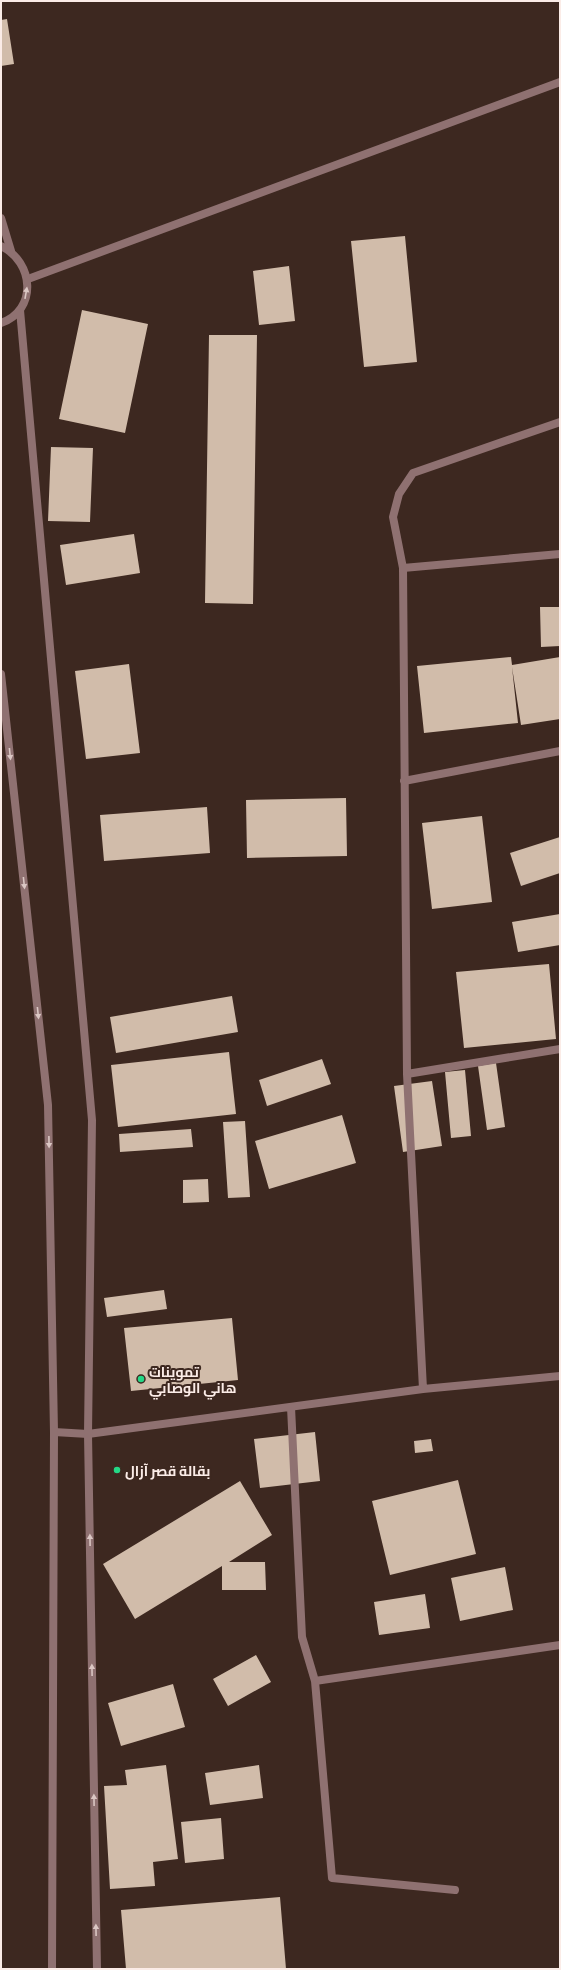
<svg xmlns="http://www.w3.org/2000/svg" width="561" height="1970" font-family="Commissioner,Cairo,sans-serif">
<rect width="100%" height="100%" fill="#3d2820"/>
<!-- building -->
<path fill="#d1bcaa" d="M7,19L14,64L1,66V20Z
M405,236L417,362L364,367L351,241Z
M289,266L295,321L259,325L253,271Z
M82,310L148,324L125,433L59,419Z
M209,335H257L253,604L205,603Z
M51,447L93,448L90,522L48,521Z
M134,534L140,573L66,585L60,545Z
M540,607H560V646L541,647Z
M511,657L512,665L560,657V719L521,725L512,667L518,723L424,733L417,666Z
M129,664L140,753L86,759L75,671Z
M346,798L347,856L247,858L246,800Z
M207,807L210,853L104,861L100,815Z
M482,816L492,902L432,909L422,823Z
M560,837V873L521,886L510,853Z
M560,914V945L518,952L512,922Z
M549,964L556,1039L464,1048L456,972Z
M232,996L238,1032L116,1053L110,1017Z
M229,1052L236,1114L118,1127L111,1065Z
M322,1059L331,1084L267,1106L259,1080Z
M496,1063L505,1127L487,1130L478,1066Z
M465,1070L471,1136L451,1138L445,1072Z
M432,1081L442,1146L403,1152L394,1086Z
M342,1115L356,1163L269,1189L255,1141Z
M245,1121L250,1197L228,1198L223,1122Z
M191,1129L193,1147L120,1152L119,1134Z
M208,1179L209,1202L183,1203V1180Z
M164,1290L167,1309L107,1317L104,1298Z
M232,1318L238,1380L131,1391L124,1328Z
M315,1432L320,1481L260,1488L254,1439Z
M431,1439L433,1451L415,1453L414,1441Z
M458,1480L476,1554L390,1575L372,1501Z
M240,1481L272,1535L229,1562H265L266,1590H222V1566L135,1619L103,1564Z
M505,1567L513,1610L460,1621L451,1578Z
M425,1594L430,1628L379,1635L374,1602Z
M256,1655L271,1682L228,1706L213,1679Z
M173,1684L185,1727L121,1746L108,1703Z
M166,1765L178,1859L153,1862L155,1886L110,1889L104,1786L127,1785L125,1770Z
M259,1765L263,1798L210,1805L205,1773Z
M221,1818L224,1859L185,1863L181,1822Z
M280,1897L286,1969H126L121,1910Z"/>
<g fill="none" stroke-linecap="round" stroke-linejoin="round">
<!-- minor -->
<path stroke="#8f7171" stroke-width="8" d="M28,279L560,82
M403,568L393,517L399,494L413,473L560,422
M404,781L560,751
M407,1074L560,1049
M423,1389L407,1074L403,568L560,554
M291,1407L302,1637L315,1681L560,1645
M54,1432L88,1434L423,1389L560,1376
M315,1681L332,1878L455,1890"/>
<!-- tertiary -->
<path stroke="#8f7171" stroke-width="8" d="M1,218L11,251
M1,246C34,262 38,310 1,323
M20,310L92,1120L88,1434L97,1969
M1,674L48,1105L54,1432L52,1969"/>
</g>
<!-- one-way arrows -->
<defs><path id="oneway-solid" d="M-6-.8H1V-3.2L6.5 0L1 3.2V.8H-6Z"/></defs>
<g fill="#dbc7c4">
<use href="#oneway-solid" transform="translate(26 293) rotate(-80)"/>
<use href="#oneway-solid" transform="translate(10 754) rotate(84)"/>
<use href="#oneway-solid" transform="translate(24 883) rotate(84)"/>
<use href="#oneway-solid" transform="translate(38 1013) rotate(84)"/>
<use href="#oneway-solid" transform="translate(49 1142) rotate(89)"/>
<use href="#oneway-solid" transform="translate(90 1540) rotate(-91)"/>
<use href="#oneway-solid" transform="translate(92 1670) rotate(-91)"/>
<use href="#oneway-solid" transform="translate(94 1800) rotate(-91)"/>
<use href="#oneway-solid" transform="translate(96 1930) rotate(-91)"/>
</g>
<!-- markers -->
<g fill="#24d886" stroke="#3d2820" stroke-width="1.5">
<circle cx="141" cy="1379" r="4"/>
<circle cx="117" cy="1470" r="4"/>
</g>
<g text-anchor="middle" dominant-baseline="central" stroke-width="4" stroke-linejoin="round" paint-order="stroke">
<!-- poi labels -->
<g font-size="14" font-weight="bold" fill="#fbece7" stroke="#3d2820" text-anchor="start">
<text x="149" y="1371">تموينات<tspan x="149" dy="16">هاني الوصابي</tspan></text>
<text x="125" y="1470">بقالة قصر آزال</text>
</g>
</g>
<!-- border -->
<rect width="561" height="1970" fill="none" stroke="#fbece7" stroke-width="4"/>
</svg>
